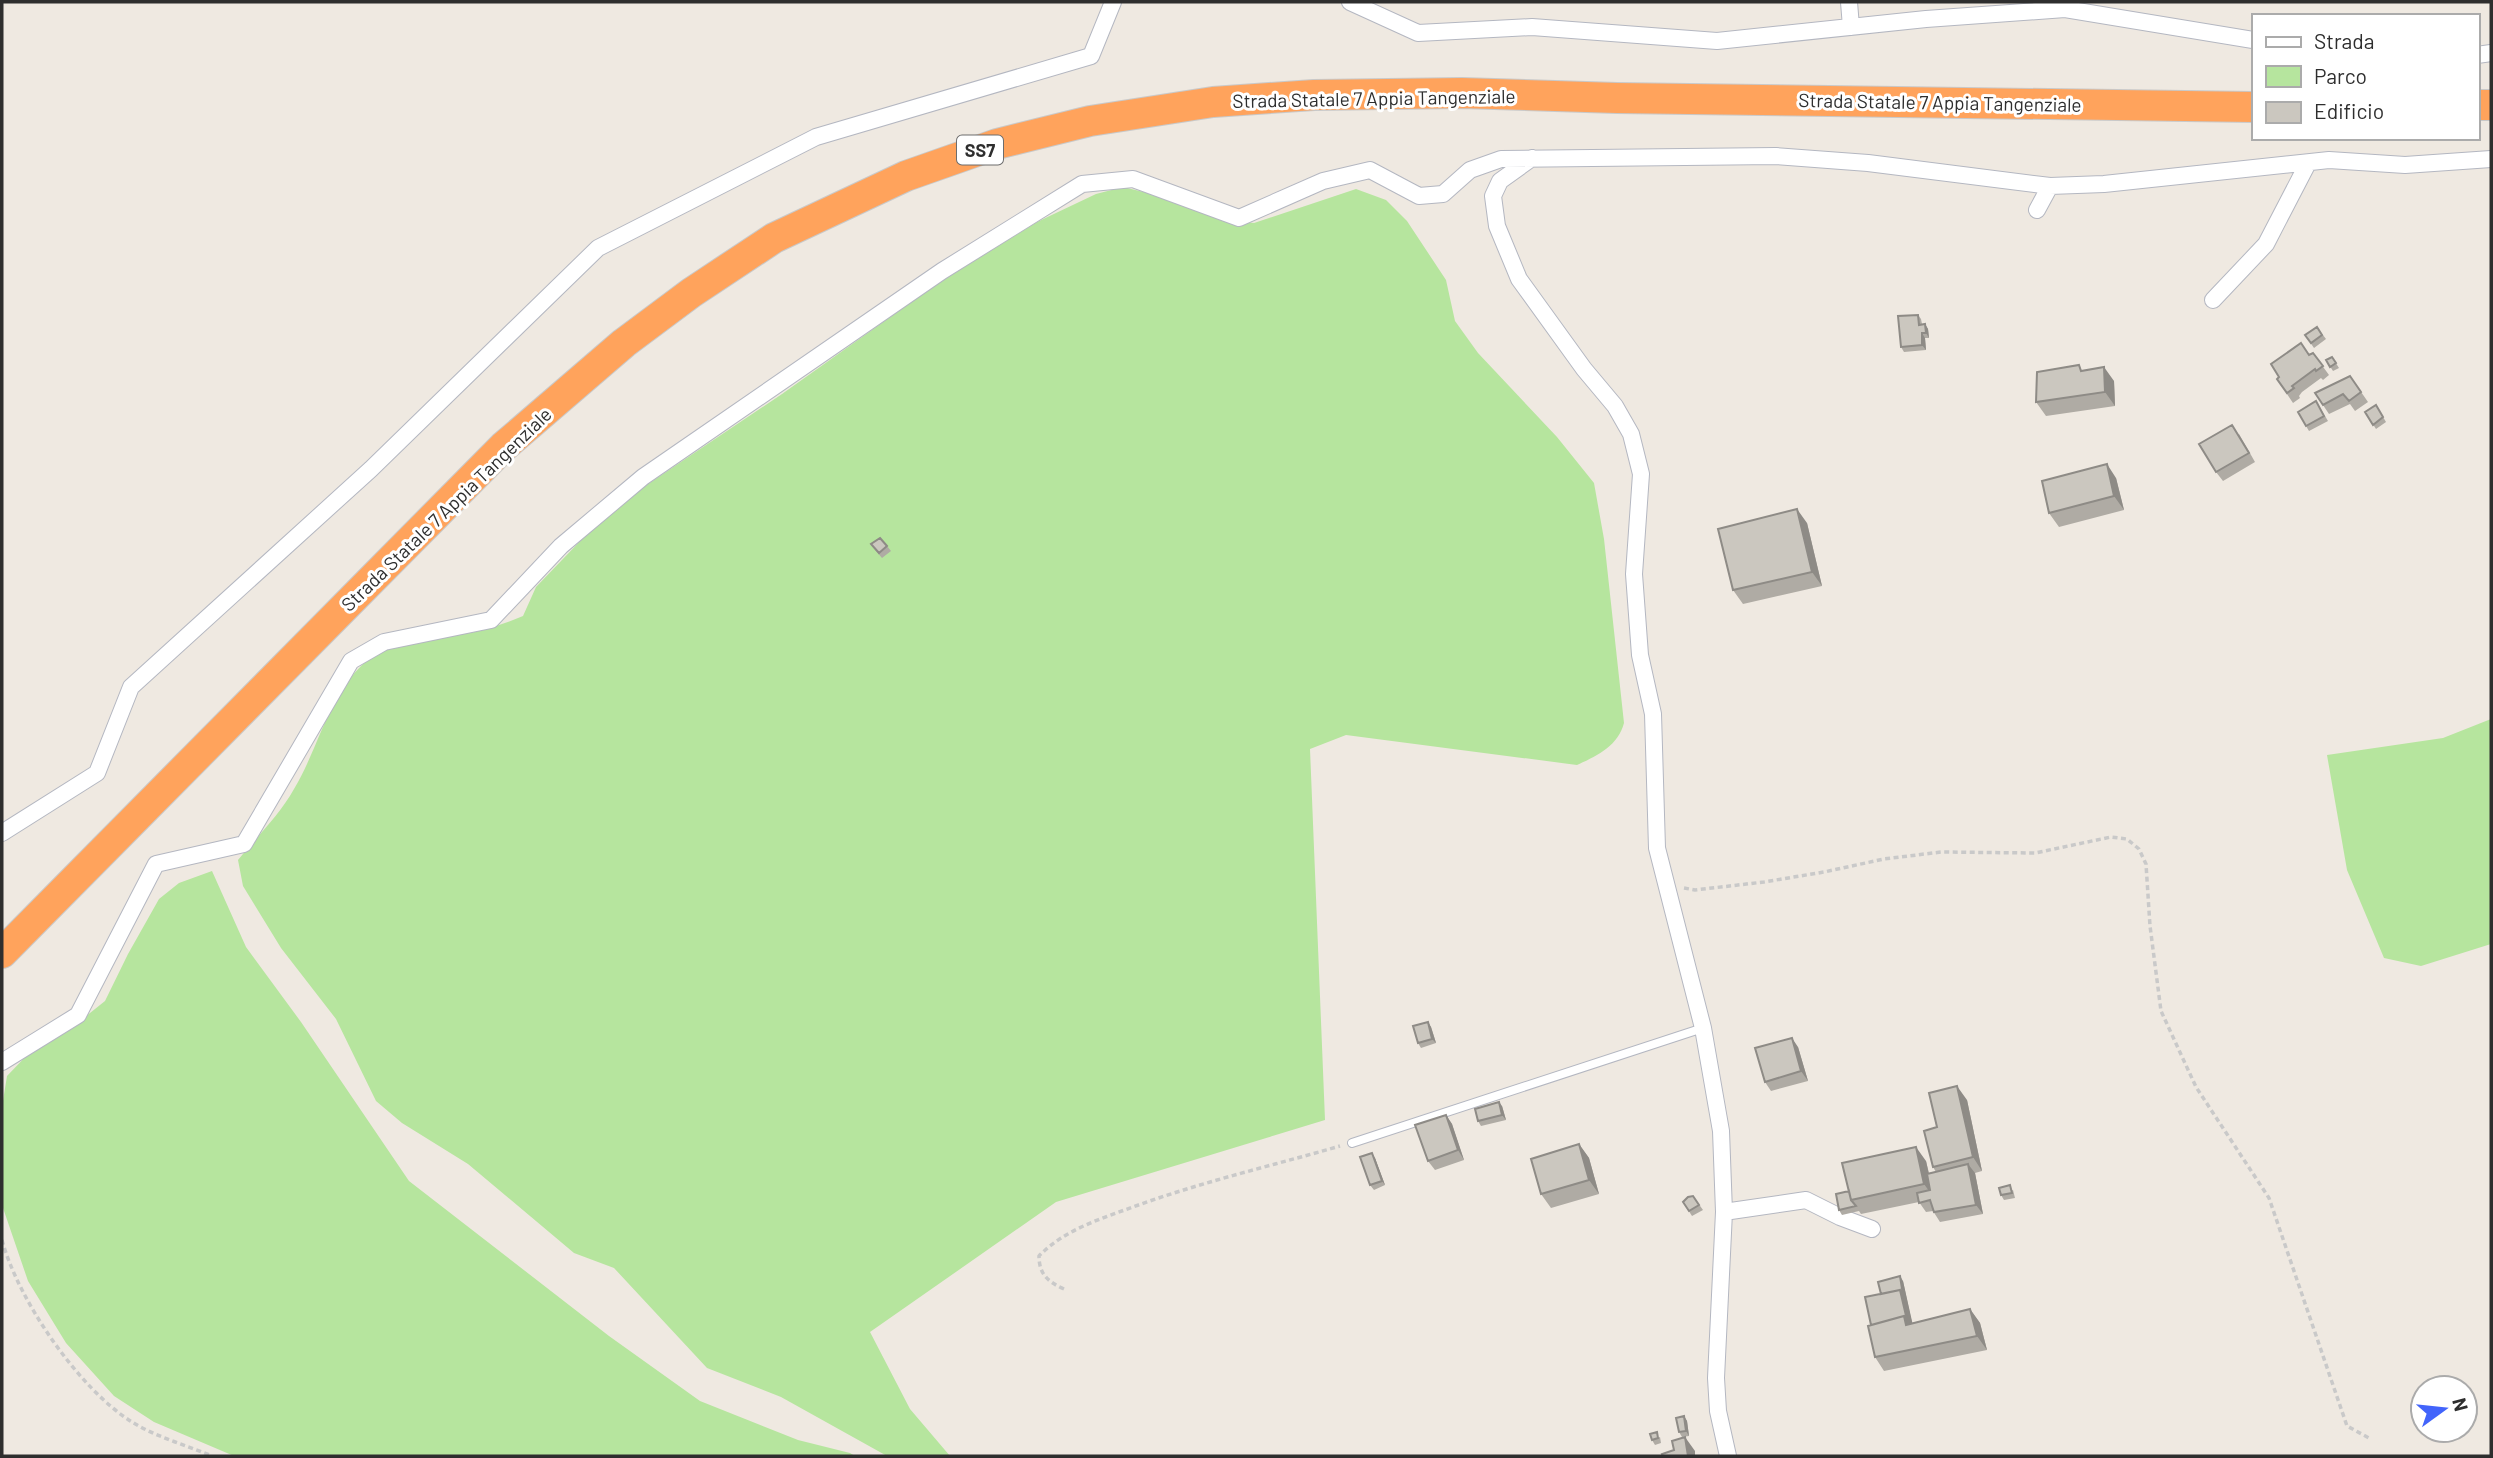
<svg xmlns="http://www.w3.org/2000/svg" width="2493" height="1458" font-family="Barlow,sans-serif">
<rect width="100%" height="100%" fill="#efe9e1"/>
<!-- green -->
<path fill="#b6e59e" d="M1123,187L1156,195L1223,220L1254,223L1356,189L1386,200L1407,221L1446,280L1455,321L1478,353L1557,437L1594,483L1604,539L1624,723C1618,746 1597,756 1577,765L1346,735L1310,749L1325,1120L1056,1202L870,1332L910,1409L950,1456H887L781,1397L707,1368L614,1268L574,1253L468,1164L402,1123L376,1101L336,1019L281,948L243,886L238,860C257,836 279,816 294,789C325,737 332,671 394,644C415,635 440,637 462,634C483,631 504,624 523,616L536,587L611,509L782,394L938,283L1037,222L1096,194Z
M2491,719V944L2421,966L2384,958L2347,870L2327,755L2443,738Z
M212,871L246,947L301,1022L409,1181L609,1336L700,1401L798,1440L850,1453L855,1456H234L154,1422L114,1396L66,1343L28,1281L2,1205V1107L7,1076L32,1050L75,1025L105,1001L128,954L159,899L179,883Z"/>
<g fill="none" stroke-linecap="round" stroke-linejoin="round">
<!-- lane casing -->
<g stroke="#b4b7c1" stroke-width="10">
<path id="lane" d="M1352,1143L1703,1028"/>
</g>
<!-- street casing -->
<g stroke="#b4b7c1" stroke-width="18">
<path id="street" d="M1350,2L1418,33L1532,27L1717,41L1926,19L2065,9L2253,40
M1849,2L1851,27
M2477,55L2491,53
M1532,158L1500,181L1493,196L1497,226L1519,279L1584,369L1615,406L1631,434L1641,474L1634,574L1640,655L1653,714L1657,848L1703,1028L1721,1131L1724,1212L1716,1378L1718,1411L1728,1456
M2037,210L2050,186
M2213,300L2266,244L2308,163
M2,833L97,773L131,687L371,469L598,248L816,137L1091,56L1113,2
M2,1062L78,1015L156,864L244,844L351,661L384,642L491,620L561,546L643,477L942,271L1082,184L1133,179L1239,218L1323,181L1370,170L1419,196L1443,194L1470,170L1501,159L1776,156L1868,163L2050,186L2104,184L2329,160L2405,165L2491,159
M1724,1212L1806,1200L1840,1217L1872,1229"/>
</g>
<!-- highway casing -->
<g stroke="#c9c9c9" stroke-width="32">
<path id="highway" d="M2477,105H2491
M2,953L503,447L624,343L691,293L774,238L906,176L997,144L1090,121L1213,102L1314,95L1462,93L1617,98L2253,107"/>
</g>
<!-- path -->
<path stroke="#c9c9c9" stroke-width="3.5" stroke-dasharray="5 3.5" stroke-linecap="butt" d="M1684,888L1695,890L1764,882L1824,872L1884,859L1941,852L2035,853L2111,837L2127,839L2139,849L2146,864L2150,926L2161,1011L2196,1087L2269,1198L2347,1426L2369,1438
M2,1240C18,1300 79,1389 132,1422C156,1437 186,1445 212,1456
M1064,1289C1048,1282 1039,1274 1039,1256C1064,1230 1100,1219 1133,1207C1201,1182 1271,1166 1340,1146"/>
<!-- lane -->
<use href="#lane" stroke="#fff" stroke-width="8"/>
<!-- street -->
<use href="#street" stroke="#fff" stroke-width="16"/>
<!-- highway -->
<use href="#highway" stroke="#ffa35c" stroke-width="30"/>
</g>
<!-- wall -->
<path fill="#afaba4" d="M1918,315L1921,319L1922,324H1925L1928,329L1929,338H1925L1926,350L1904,352L1901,347Z
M2317,327L2326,339L2314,348L2305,335Z
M2313,353L2329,375L2323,380L2321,378L2302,392L2299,396L2300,398L2293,403L2277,379Z
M2332,357L2339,368L2333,371L2326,360Z
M2083,370L2114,381L2115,406L2046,416L2036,402Z
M2350,376L2368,402L2355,411L2350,404L2329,414L2323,405Z
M2316,401L2328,421L2309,431L2306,426Z
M2376,405L2386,422L2376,429L2365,412Z
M2239,434L2255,462L2223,481L2216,472Z
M2116,478L2124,510L2059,527L2049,513Z
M1807,523L1822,586L1743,604L1733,590Z
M871,545L887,546L891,551L882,558Z
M1428,1022L1431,1027L1436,1043L1421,1048L1418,1043Z
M1798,1047L1808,1081L1771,1091L1765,1082Z
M1967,1100L1982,1171L1975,1173L1983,1214L1940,1222L1933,1211L1926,1212L1919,1202L1861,1214L1859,1211L1842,1215L1839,1210L1849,1191L1926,1161L1929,1173L1936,1172L1933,1167L1937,1127Z
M1502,1106L1506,1120L1481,1126L1478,1121Z
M1446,1115L1452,1124L1464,1160L1435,1170L1428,1161Z
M1579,1144L1589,1158L1599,1194L1551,1208L1541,1194Z
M1375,1158L1385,1185L1374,1190L1370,1185Z
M2013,1190L2015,1198L2004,1200L2001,1195Z
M1693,1196L1703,1210L1692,1216L1683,1202Z
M1903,1281L1912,1323L1970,1309L1980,1323L1987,1350L1884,1371L1875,1357L1871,1325Z
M1684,1416L1687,1421L1689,1436L1682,1437L1679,1432Z
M1660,1437L1661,1443L1655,1445L1652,1440Z"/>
<!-- shaded-wall -->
<path fill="#8e8b86" d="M1925,324L1928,329L1929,338L1926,333Z
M1922,333L1925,338L1926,350L1922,345Z
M2104,367L2114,381L2115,406L2105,392Z
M2107,464L2116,478L2124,510L2114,496Z
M1797,509L1807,523L1822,586L1812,572Z
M1428,1022L1431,1027L1436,1043L1432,1039Z
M1792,1038L1798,1047L1808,1081L1801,1071Z
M1957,1086L1967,1100L1982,1171L1973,1157Z
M1499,1102L1502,1106L1506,1120L1502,1115Z
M1446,1115L1452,1124L1464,1160L1458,1150Z
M1579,1144L1589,1158L1599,1194L1589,1180Z
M1916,1147L1926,1161L1934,1198L1924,1184Z
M1372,1153L1375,1158L1385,1185L1382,1181Z
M1968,1164L1975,1173L1983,1214L1976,1205Z
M1900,1276L1903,1281L1916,1339L1906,1325L1900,1290Z
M1970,1309L1980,1323L1987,1350L1977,1336Z
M1684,1416L1687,1421L1689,1436L1686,1431Z
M1685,1437L1695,1451V1456H1688Z"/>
<!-- building -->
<path fill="#cbc7bf" stroke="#8e8b86" stroke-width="2" d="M1918,315L1919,325L1925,324L1926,333H1922V345L1901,347L1898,316Z
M2317,327L2322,335L2311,343L2305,335Z
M2301,343L2309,355L2313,353L2323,366L2316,371L2315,369L2296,383L2292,386L2294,388L2287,393L2277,379L2279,377L2271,364Z
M2332,357L2336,363L2330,367L2326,360Z
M2079,365L2081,371L2104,367L2105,392L2036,402L2037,372Z
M2350,376L2361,392L2349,401L2343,394L2323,405L2315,393Z
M2316,401L2324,416L2306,426L2298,412Z
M2376,405L2383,417L2373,425L2365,412Z
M2232,425L2249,453L2216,472L2199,444Z
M2107,464L2114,496L2049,513L2042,481Z
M1797,509L1812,572L1733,590L1718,529Z
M880,538L887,546L879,553L871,544Z
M1428,1022L1432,1039L1418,1043L1413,1026Z
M1792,1038L1801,1071L1765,1082L1755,1048Z
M1957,1086L1973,1157L1933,1167L1924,1131L1937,1127L1929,1093Z
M1499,1102L1502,1115L1478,1121L1475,1109Z
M1446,1115L1458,1150L1428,1161L1415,1125Z
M1579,1144L1589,1180L1541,1194L1531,1159Z
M1916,1147L1924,1184L1851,1200L1842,1163Z
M1372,1153L1382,1181L1370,1185L1360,1157Z
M1968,1164L1976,1205L1934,1212L1930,1200L1919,1203L1917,1193L1930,1190L1927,1174Z
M2010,1185L2012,1193L2001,1195L1999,1188Z
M1849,1191L1851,1200L1856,1206L1839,1210L1836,1194Z
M1693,1196L1699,1205L1689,1211L1683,1202L1688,1197Z
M1900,1276L1903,1295L1900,1290L1881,1294L1878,1282Z
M1900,1290L1907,1320L1904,1316L1871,1325L1865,1297Z
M1970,1309L1977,1336L1875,1357L1868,1326L1904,1316L1906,1325Z
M1684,1416L1686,1431L1679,1432L1676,1418Z
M1657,1432L1658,1438L1652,1440L1650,1434Z
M1685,1437L1688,1456H1663L1662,1454L1674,1450L1672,1441Z"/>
<g text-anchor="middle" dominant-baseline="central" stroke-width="6" stroke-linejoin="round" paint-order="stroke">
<!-- shield labels -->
<rect fill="#fff" stroke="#6d6d6d" stroke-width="2" x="957" y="135.5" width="46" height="29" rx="5"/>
<g font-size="18" font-weight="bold" fill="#2e2e2e">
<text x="980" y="150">SS7</text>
</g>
<!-- street labels -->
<g font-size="19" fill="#2e2e2e" stroke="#fff">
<text transform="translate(1374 98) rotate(-1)">Strada Statale 7 Appia Tangenziale</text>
<text transform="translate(1940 102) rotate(1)">Strada Statale 7 Appia Tangenziale</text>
<text transform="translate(446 509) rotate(-44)">Strada Statale 7 Appia Tangenziale</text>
</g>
</g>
<!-- border -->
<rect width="2493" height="1458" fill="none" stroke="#2e2e2e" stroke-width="7"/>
<!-- legend -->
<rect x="2252" y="14" width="228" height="126" fill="#ffffff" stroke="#ababab" stroke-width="2"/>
<rect x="2266" y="37" width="35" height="10" fill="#ffffff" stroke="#ababab" stroke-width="2"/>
<text x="2314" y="49" font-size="21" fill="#2e2e2e">Strada</text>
<rect x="2266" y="66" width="35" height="21" fill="#b6e59e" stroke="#ababab" stroke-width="2"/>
<text x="2314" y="84" font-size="21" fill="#2e2e2e">Parco</text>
<rect x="2266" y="102" width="35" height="21" fill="#cbc7bf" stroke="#ababab" stroke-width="2"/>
<text x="2314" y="119" font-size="21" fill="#2e2e2e">Edificio</text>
<!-- north arrow -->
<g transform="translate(2444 1409) rotate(75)"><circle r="33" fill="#ffffff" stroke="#ababab" stroke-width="2"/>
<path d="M0-5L12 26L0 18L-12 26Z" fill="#4264fb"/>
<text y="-10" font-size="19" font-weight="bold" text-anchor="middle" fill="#2e2e2e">N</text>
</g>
</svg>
